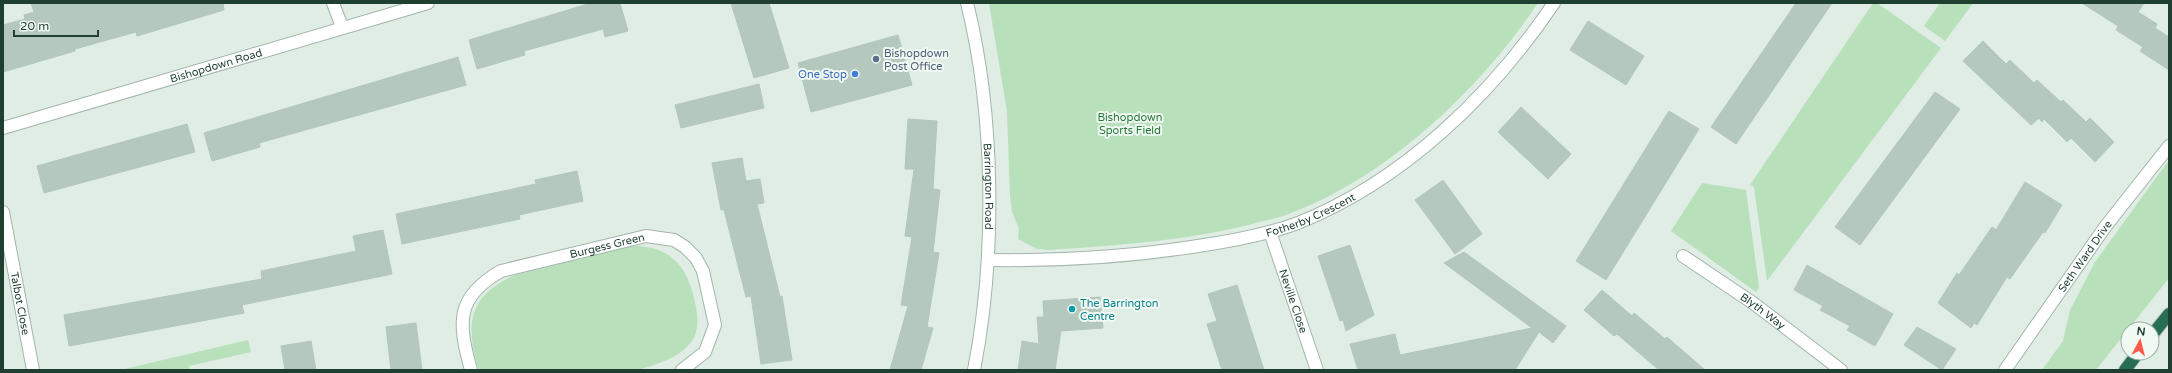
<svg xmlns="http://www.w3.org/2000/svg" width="2172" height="373" font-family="'Varela Round',sans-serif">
<rect width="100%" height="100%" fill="#e0ede5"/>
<!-- green -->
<path fill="#b7e0bb" d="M989,3H1538C1480,89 1389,176 1291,213C1280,218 1267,220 1256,223C1188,241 1118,245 1049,250L1037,249L1018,239L1019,229L1012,212L1010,196L1007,111Z
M1873,3H1877L1941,48L1767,281L1754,187L1750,185Z
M1940,3H1973L1945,41L1924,26Z
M2169,160V278L2096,370H2042L2063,341L2070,310L2095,262Z
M1702,183L1746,190L1759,287L1756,292L1671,231Z
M633,246C674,246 689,270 696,307C698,318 699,333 691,342C678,359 657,364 638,370H479C464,324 469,293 518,274Z
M248,340L251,352L189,366L190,370H120Z"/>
<!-- building -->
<path fill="#b5c8bd" stroke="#b2c7bb" d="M31,3H223L224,10L137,36L136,32L75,49V51L3,72V25L25,19L24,15L34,12Z
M591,3H620L628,31L605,37L603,29L524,51L525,55L477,69L469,40Z
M731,3H769L789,68L754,78Z
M1796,3H1832L1736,144L1711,127Z
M2082,3H2144L2138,12L2157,24L2155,28L2169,37V70L2140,51L2143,47L2116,30L2118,26Z
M1588,21L1644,56L1626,85L1570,50Z
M898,35L912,85L811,112L798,63Z
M1983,41L2006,64L2010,60L2034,83L2037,80L2061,102L2063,100L2086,122L2090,118L2114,142L2095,162L2071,138L2067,142L2044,119L2042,122L2039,118L2031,125L1963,61Z
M458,57L466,85L259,143L260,147L212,161L204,133Z
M759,84L764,108L681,128L675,105Z
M1935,92L1960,109L1860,245L1835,227Z
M1521,107L1571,154L1548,179L1498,132Z
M1669,111L1699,129L1606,280L1576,261Z
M908,119L937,121L933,189L940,190L933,252L939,253L927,327L933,328L921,370H890L908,306L901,305L912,237L905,236L914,169H905Z
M187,124L195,152L44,193L37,166Z
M742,158L746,181L760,179L764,203L757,204L780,297L782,296L792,360L761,364L751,296L746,297L724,210H721L712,163Z
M577,171L583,201L519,215L520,219L402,244L396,214L536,184L535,180Z
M1443,180L1482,234L1455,254L1415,200Z
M2025,182L2062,205L2045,233L2043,232L2010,279L2007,277L1977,325L1974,323L1971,328L1938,303L1957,273L1959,275L1992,227L1996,230Z
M383,230L392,274L242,305L244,313L69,346L64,315L262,279L261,271L356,251L353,236Z
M1350,245L1374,315L1346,331L1343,320L1340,321L1318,256Z
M1464,252L1566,326L1553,343L1539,332L1515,370H1358L1350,344L1395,334L1400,355L1532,328L1444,263Z
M1807,265L1893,314L1875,346L1847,330L1850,326L1820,310L1823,306L1794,290Z
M1237,285L1249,323L1264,370H1222L1207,324L1217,321L1208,294Z
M1602,290L1632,316L1634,313L1665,339L1667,337L1705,370H1659L1617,334L1614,336L1584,310Z
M1100,297L1103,328L1061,331L1055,370H1018L1022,341L1039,344L1037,317H1044L1043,301Z
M416,323L422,370H391L386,327Z
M1917,327L1956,349L1942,370L1904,345Z
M311,341L316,370H285L281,346Z"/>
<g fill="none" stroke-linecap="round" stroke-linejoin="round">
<!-- street casing -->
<g stroke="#a2b5ab" stroke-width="14">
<g id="street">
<path d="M333,3L342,27"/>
<path id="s1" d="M967,3C995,115 996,258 974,370"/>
<path id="s2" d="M3,128L428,3"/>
<path id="s3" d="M3,212L33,370"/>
<path id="s4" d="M1270,232L1317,370"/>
<path id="s5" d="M1683,256L1753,303L1841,370"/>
<path id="s6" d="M989,260C1059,261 1129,257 1198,246C1232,241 1266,235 1298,223C1403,181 1491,96 1554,3"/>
<path id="s7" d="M471,370C458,323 455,297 501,271L646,236L674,240L685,247L696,258L703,271L715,325L705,352L682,370"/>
<path id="s8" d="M2005,370L2105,227L2169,146"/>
</g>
</g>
<!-- highway casing -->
<g stroke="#c0c9c5" stroke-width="14">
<path id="highway" d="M2152,335L2169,314
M2125,370L2138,353"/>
</g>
<!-- street -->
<use href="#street" stroke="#fff" stroke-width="12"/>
<!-- highway -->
<use href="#highway" stroke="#286e54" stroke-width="12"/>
</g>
<!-- markers -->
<circle fill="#5c6f8a" stroke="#f1f9f3" stroke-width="1.5" cx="876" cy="59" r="4"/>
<circle fill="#3f7fe0" stroke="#f1f9f3" stroke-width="1.5" cx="855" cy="74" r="4"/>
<circle fill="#0f9aa8" stroke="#f1f9f3" stroke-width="1.5" cx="1072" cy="309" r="4"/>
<g text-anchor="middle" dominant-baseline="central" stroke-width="4" stroke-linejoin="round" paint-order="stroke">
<!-- service labels -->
<g font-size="11" fill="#4e5e75" stroke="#f1f9f3" text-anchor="start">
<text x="884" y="53">Bishopdown<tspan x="884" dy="13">Post Office</tspan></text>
</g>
<!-- street labels -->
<g font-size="11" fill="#1f3f31" stroke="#f1f9f3">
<text stroke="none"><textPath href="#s2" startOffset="222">Bishopdown Road</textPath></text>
<text stroke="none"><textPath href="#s1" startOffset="185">Barrington Road</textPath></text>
<text stroke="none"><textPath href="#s6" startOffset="327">Fotherby Crescent</textPath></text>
<text stroke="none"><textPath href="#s7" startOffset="225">Burgess Green</textPath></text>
<text stroke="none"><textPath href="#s8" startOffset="139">Seth Ward Drive</textPath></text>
<text stroke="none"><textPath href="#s4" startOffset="73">Neville Close</textPath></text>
<text stroke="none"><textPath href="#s3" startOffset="93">Talbot Close</textPath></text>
<text stroke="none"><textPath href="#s5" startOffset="97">Blyth Way</textPath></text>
</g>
<!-- shop labels -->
<g font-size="11" fill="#366cbe" stroke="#f1f9f3" text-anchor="end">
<text x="847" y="74">One Stop</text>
</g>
<!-- park labels -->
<g font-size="11" fill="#257938" stroke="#f1f9f3">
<text x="1130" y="117">Bishopdown<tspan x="1130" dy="13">Sports Field</tspan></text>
</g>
<!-- culture labels -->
<g font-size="11" fill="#0d838f" stroke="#f1f9f3" text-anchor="start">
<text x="1080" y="303">The Barrington<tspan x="1080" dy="13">Centre</tspan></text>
</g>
</g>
<!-- border -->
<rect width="2172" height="373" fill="none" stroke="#1f3f31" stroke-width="8"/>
<!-- north arrow -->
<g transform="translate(2140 341) rotate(7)"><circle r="19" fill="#f1f9f3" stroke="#9dafa5"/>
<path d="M0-3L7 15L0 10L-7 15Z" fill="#ff5a4c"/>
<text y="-6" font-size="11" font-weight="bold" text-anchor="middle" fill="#1f3f31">N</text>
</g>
<!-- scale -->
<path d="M14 30v6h84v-6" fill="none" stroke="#1f3f31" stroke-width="2"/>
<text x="20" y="30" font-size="12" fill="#1f3f31" stroke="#f1f9f3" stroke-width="3" paint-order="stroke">20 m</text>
</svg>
